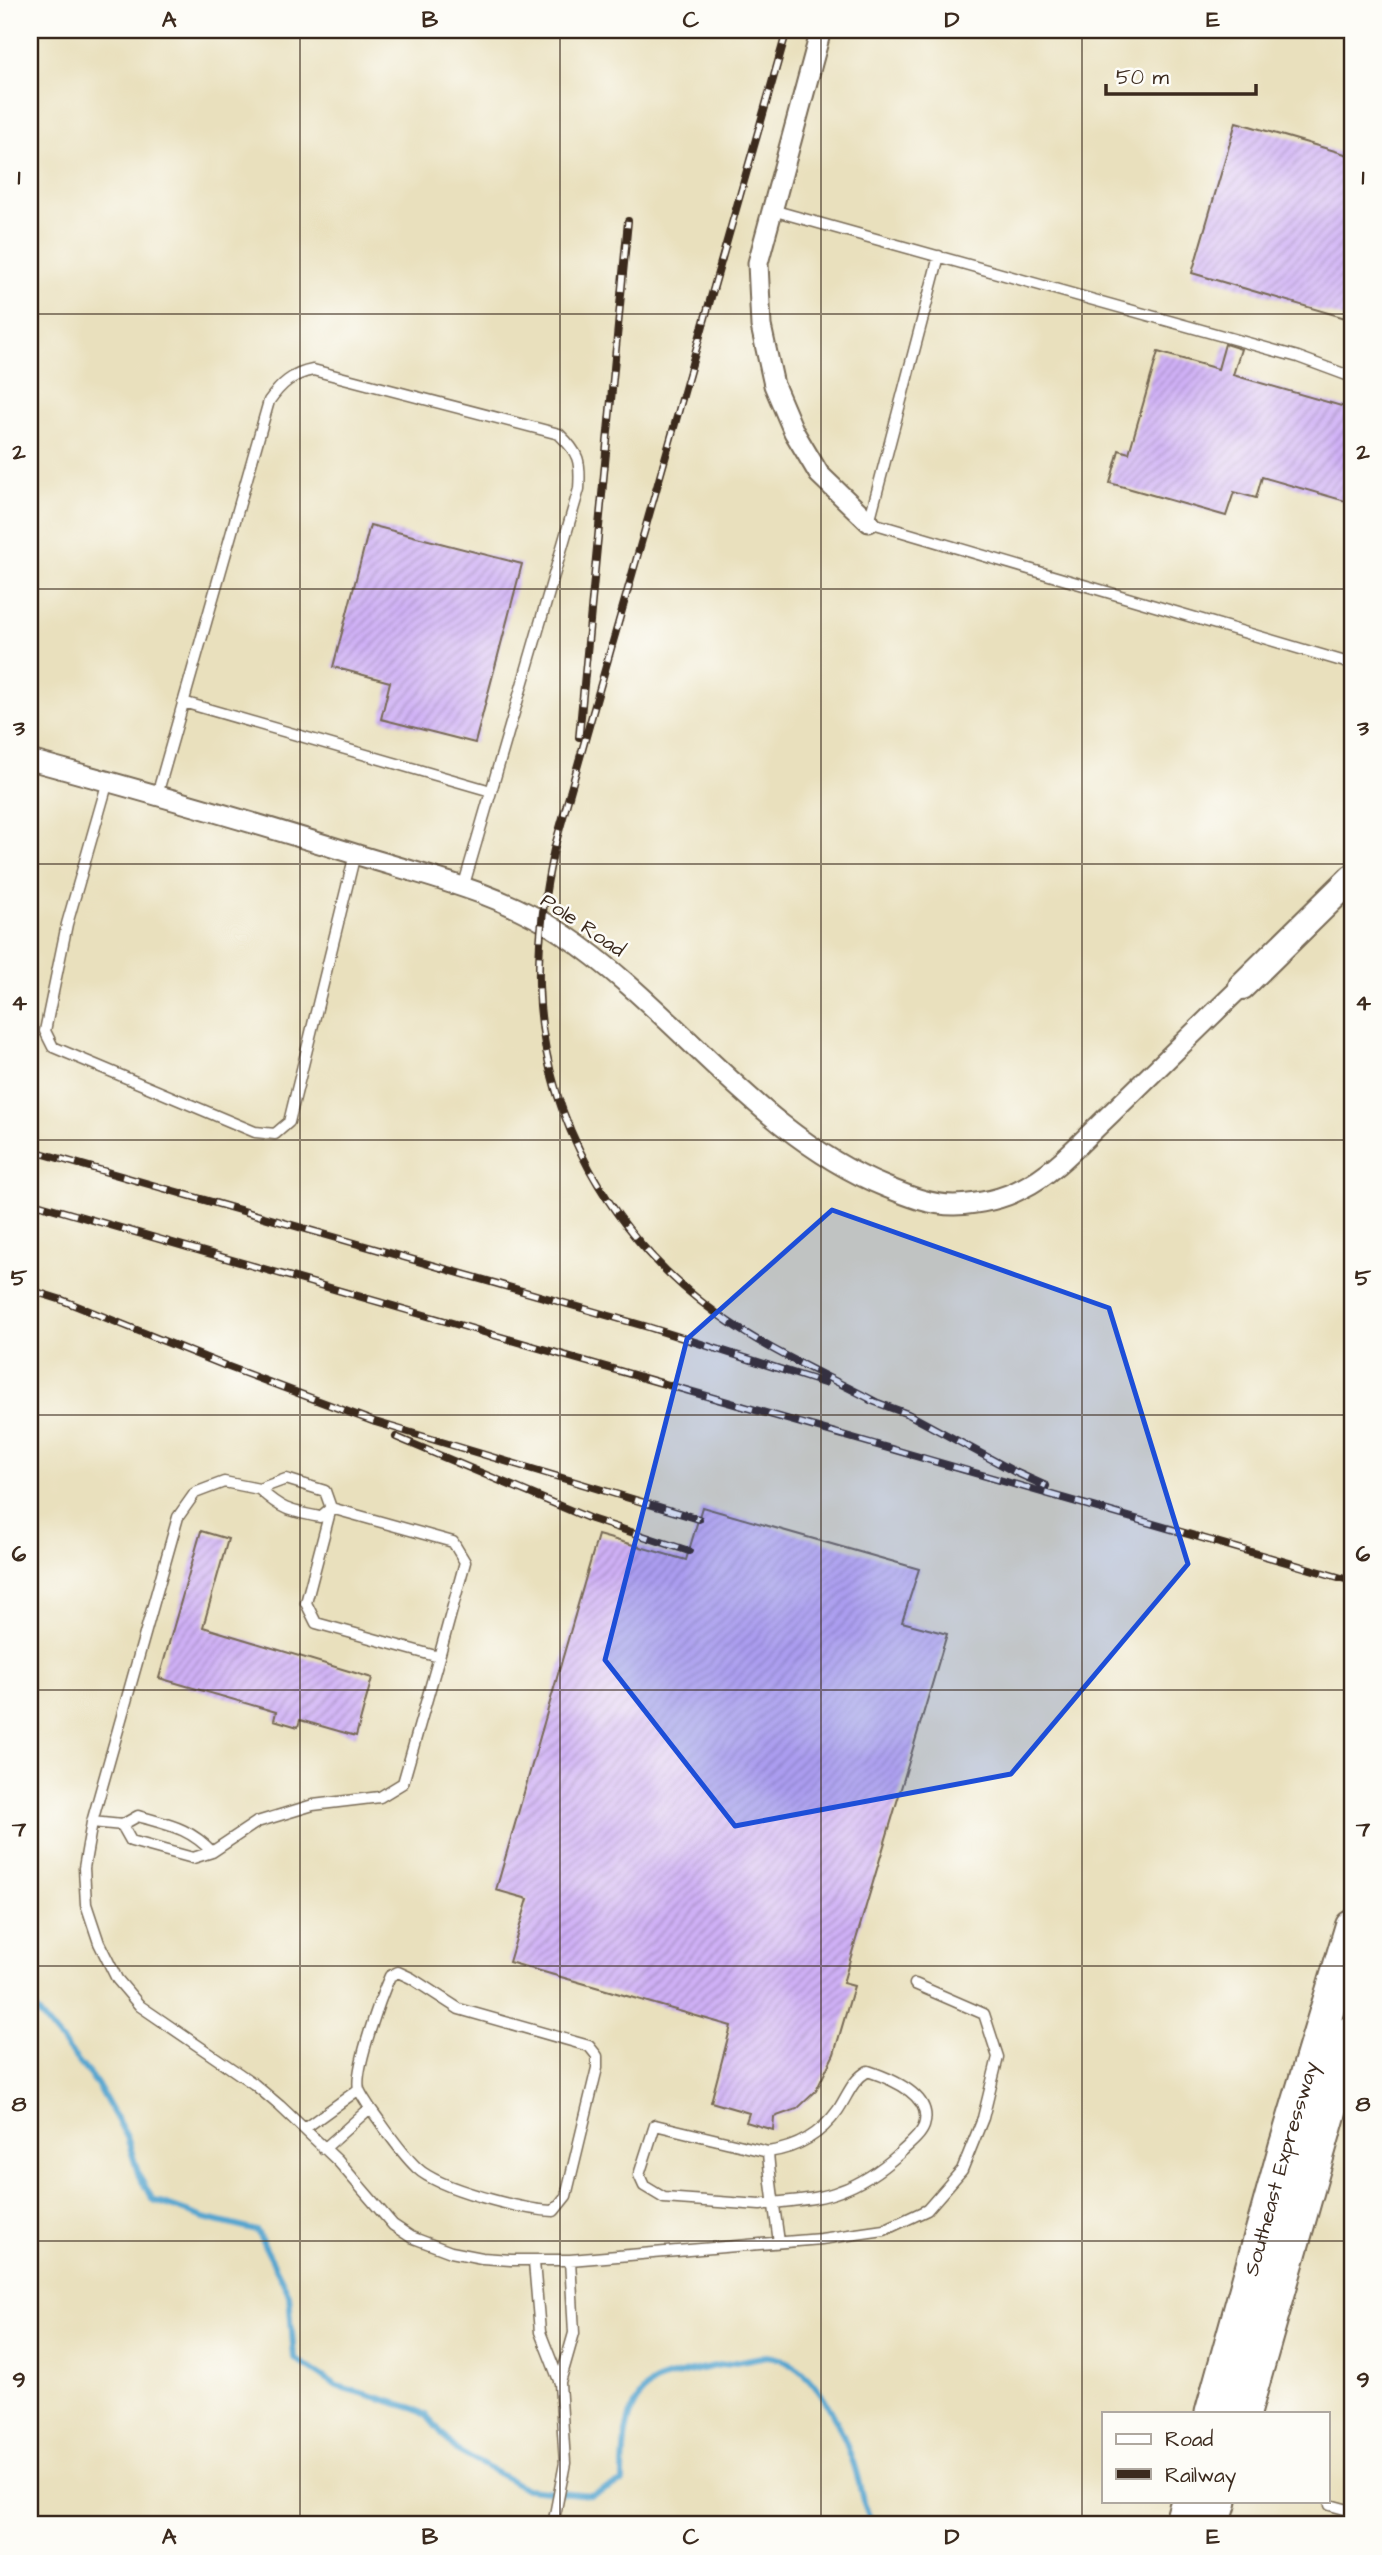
<svg xmlns="http://www.w3.org/2000/svg" width="1382" height="2555" font-family="'Architects Daughter',sans-serif">
<defs>
<pattern id="building-hatch" width="6" height="6" patternUnits="userSpaceOnUse" patternTransform="scale(1.75)"><rect width="6" height="6" fill="#cfb0f6"/><path d="M-1 1l2-2M0 6l6-6M5 7l2-2" fill="none" stroke="#a98fc7"/></pattern>
</defs>
<rect width="100%" height="100%" fill="#fdfcf7"/>
<filter id="ink" filterUnits="userSpaceOnUse"><feTurbulence type="fractalNoise" baseFrequency=".0143" numOctaves="2"/><feDisplacementMap in="SourceGraphic" scale="14" xChannelSelector="R" yChannelSelector="G"/><feConvolveMatrix kernelMatrix="1 2 1 2 8 2 1 2 1" color-interpolation-filters="sRGB"/></filter>
<filter id="wash" filterUnits="userSpaceOnUse"><feTurbulence type="fractalNoise" baseFrequency=".00686" numOctaves="4" result="noise"/><feDisplacementMap in="SourceGraphic" scale="28" xChannelSelector="R" yChannelSelector="G"/><feGaussianBlur stdDeviation="1.57" result="paint"/><feColorMatrix in="noise" values="0 0 0 0 0 0 0 0 0 0 0 0 0 0 0 0 0 1.4 0 .05"/><feComposite in="paint" operator="in"/></filter>
<g filter="url(#wash)">
<rect width="100%" height="100%" fill="#e9e0bd"/>
<g fill="none" stroke-linecap="round" stroke-linejoin="round">
<!-- stream -->
<path stroke="#55a5cf" stroke-width="6" d="M30,2003L97,2084L127,2137L139,2176L153,2200L204,2218L257,2231L289,2294L294,2358L337,2386L413,2408L427,2416L456,2450L526,2489L591,2495L623,2482C623,2449 623,2410 650,2385C661,2374 746,2361 766,2356C811,2359 839,2421 852,2459C861,2483 860,2502 874,2525"/>
</g>
<g id="blocks">
<!-- building -->
<path fill="url(#building-hatch)" d="M1236,122L1352,156V320L1192,273Z
M1225,344L1241,349L1233,375L1352,409V503L1262,477L1256,498L1234,492L1226,516L1110,483L1119,450L1129,453L1158,352L1218,369Z
M370,525L522,564L475,743L381,719L390,682L333,667Z
M702,1507L919,1569L902,1622L947,1634L843,1983L854,1986L834,2054L816,2091L797,2109L774,2117L773,2130L746,2122L749,2113L711,2102L731,2026L509,1962L528,1899L496,1890L598,1535L686,1560Z
M201,1531L228,1539L203,1627L372,1678L356,1736L300,1720L298,1727L274,1720L276,1712L159,1678Z"/>
</g>
</g>
<g filter="url(#ink)">
<use href="#blocks" fill-opacity="0" stroke="#786a56" stroke-width="2"/>
<g fill="none" stroke-linecap="round" stroke-linejoin="round">
<!-- lane casing -->
<g stroke="#786a56" stroke-width="13">
<path id="lane" d="M772,210L1298,357L1352,377
M939,256L869,522L1352,664
M183,702L491,791
M108,781L67,924L45,1031L53,1047L255,1132L275,1134L289,1122L355,854
M157,795L269,401C281,384 292,374 313,370L559,434C579,453 581,461 579,489L463,888
M259,1489C282,1510 289,1511 320,1517L331,1508L325,1491L286,1479L259,1489L224,1482L195,1493L178,1517L92,1822L84,1868L86,1904L99,1943L117,1979L140,2006L254,2084L280,2106L338,2161L393,2225L411,2237L451,2252L482,2258L511,2260H570L821,2239L884,2230L927,2210L962,2170L983,2118L998,2057L984,2014L915,1984
M331,1508L453,1542L465,1562L439,1657L316,1623L306,1603Z
M92,1822L122,1825L138,1816C169,1825 190,1828 212,1852
M122,1825L131,1841L193,1858L212,1852L257,1822L313,1805L380,1797L403,1783L439,1657
M304,2129L359,2089
M324,2149L370,2108C385,2128 399,2151 417,2168C439,2189 523,2210 554,2211L566,2196L597,2068V2056L589,2046L459,2009L411,1978L398,1972L390,1976C381,1996 354,2070 359,2089C361,2095 367,2103 370,2108
M768,2152C797,2148 821,2134 838,2110C848,2095 852,2080 868,2071C889,2078 934,2095 924,2126C920,2137 907,2146 899,2154C881,2170 863,2183 840,2191C815,2201 786,2200 760,2205L664,2198L644,2186L639,2175L655,2125L768,2152C770,2182 775,2212 779,2242
M534,2262L540,2332L560,2383L565,2463L553,2525
M560,2382L574,2333L570,2260
M1330,2505L1352,2511"/>
</g>
<!-- street casing -->
<g stroke="#786a56" stroke-width="23">
<path id="street" d="M821,30L758,263L761,326L774,385L794,432L819,474L869,522
M30,760C140,790 249,821 358,855C426,876 502,893 563,934C676,1009 757,1135 886,1187C908,1196 930,1205 954,1205C977,1204 1003,1199 1023,1188C1052,1174 1076,1147 1099,1125C1147,1079 1194,1032 1242,986"/>
</g>
<!-- secondary casing -->
<g stroke="#786a56" stroke-width="30">
<path id="secondary" d="M1242,986L1352,878"/>
</g>
<!-- highway casing -->
<g stroke="#786a56" stroke-width="37">
<g id="highway">
<path id="s1" d="M1212,2413L1286,2146L1352,1927"/>
<path d="M1244,2413L1352,2032"/>
<path d="M1181,2525L1188,2501"/>
<path d="M1213,2525L1220,2501"/>
</g>
</g>
<!-- lane -->
<use href="#lane" stroke="#fff" stroke-width="10"/>
<!-- street -->
<use href="#street" stroke="#fff" stroke-width="19"/>
<!-- secondary -->
<use href="#secondary" stroke="#fff" stroke-width="26"/>
<!-- highway -->
<use href="#highway" stroke="#fff" stroke-width="33"/>
<!-- rail casing -->
<g stroke="#3b2a1e" stroke-width="8">
<path id="rail" d="M787,30L554,849C544,894 538,939 539,985C542,1116 612,1237 716,1313C766,1350 824,1374 878,1403
M579,737L628,221
M30,1150L648,1327L824,1383
M30,1202L1352,1581
M30,1290L62,1300L226,1366L375,1422L699,1519
M870,1400L908,1414L1015,1472L1046,1486
M396,1437L591,1519L689,1551"/>
</g>
<!-- rail -->
<use href="#rail" stroke="#fdfcf7" stroke-width="5" stroke-dasharray="16" stroke-linecap="butt"/>
</g>
</g>
<!-- marked area -->
<path fill="#1d4ed8" fill-opacity="0.2" stroke="#1d4ed8" stroke-width="5" stroke-linejoin="round" d="M832,1210L1109,1308L1188,1564L1011,1774L735,1826L605,1660L687,1339Z"/>
<!-- grid -->
<path fill="none" stroke="#3b2a1e" stroke-width="2" stroke-opacity="0.55" d="M300,30V2525M560,30V2525M821,30V2525M1082,30V2525M30,314H1352M30,589H1352M30,864H1352M30,1140H1352M30,1415H1352M30,1690H1352M30,1966H1352M30,2241H1352"/>
<g text-anchor="middle" dominant-baseline="central" stroke-width="5" stroke-linejoin="round" paint-order="stroke">
<!-- street labels -->
<g font-size="21" fill="#3b2a1e" stroke="#fdfcf7">
<text transform="translate(583 925) rotate(34)">Pole Road</text>
<text stroke="none"><textPath href="#s1" startOffset="254">Southeast Expressway</textPath></text>
</g>
</g>
<!-- margin -->
<rect width="1382" height="2555" fill="none" stroke="#fdfcf7" stroke-width="77"/>
<!-- legend -->
<rect x="1102" y="2412" width="228" height="91" fill="#fdfcf7" stroke="#afa8a0" stroke-width="2"/>
<rect x="1116" y="2434" width="35" height="10" fill="#ffffff" stroke="#afa8a0" stroke-width="2"/>
<text x="1165" y="2446" font-size="21" fill="#3b2a1e">Road</text>
<rect x="1116" y="2469" width="35" height="10" fill="#3b2a1e" stroke="#afa8a0" stroke-width="2"/>
<text x="1165" y="2482" font-size="21" fill="#3b2a1e">Railway</text>
<!-- scale -->
<path d="M1106 84v10h150v-10" fill="none" stroke="#3b2a1e" stroke-width="3.5"/>
<text x="1116" y="84" font-size="21" fill="#3b2a1e" stroke="#fdfcf7" stroke-width="5" paint-order="stroke">50 m</text>
<rect x="38" y="38" width="1306" height="2478" fill="none" stroke="#3b2a1e" stroke-width="2.5"/>
<g font-size="23" text-anchor="middle" font-weight="bold" fill="#3b2a1e">
<text x="169" y="27">A</text>
<text x="430" y="27">B</text>
<text x="691" y="27">C</text>
<text x="952" y="27">D</text>
<text x="1213" y="27">E</text>
<text x="19" y="184">1</text>
<text x="1363" y="184">1</text>
<text x="19" y="459">2</text>
<text x="1363" y="459">2</text>
<text x="19" y="735">3</text>
<text x="1363" y="735">3</text>
<text x="19" y="1010">4</text>
<text x="1363" y="1010">4</text>
<text x="19" y="1285">5</text>
<text x="1363" y="1285">5</text>
<text x="19" y="1561">6</text>
<text x="1363" y="1561">6</text>
<text x="19" y="1836">7</text>
<text x="1363" y="1836">7</text>
<text x="19" y="2111">8</text>
<text x="1363" y="2111">8</text>
<text x="19" y="2387">9</text>
<text x="1363" y="2387">9</text>
<text x="169" y="2544">A</text>
<text x="430" y="2544">B</text>
<text x="691" y="2544">C</text>
<text x="952" y="2544">D</text>
<text x="1213" y="2544">E</text>
</g>
</svg>
